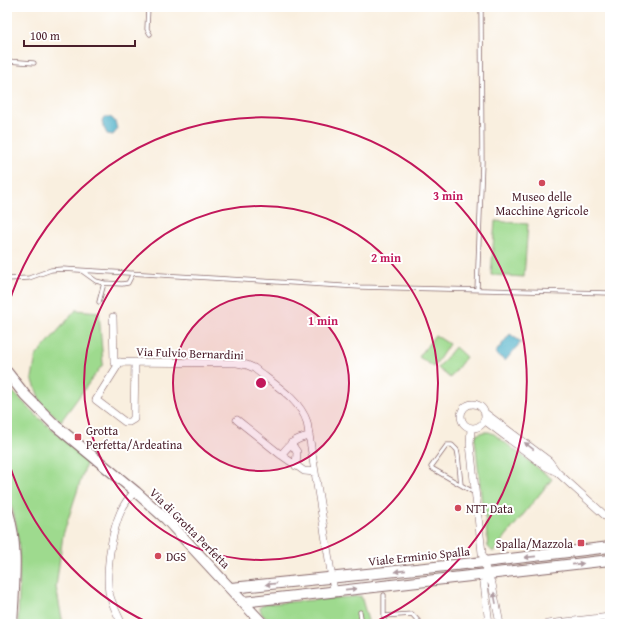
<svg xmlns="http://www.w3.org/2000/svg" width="617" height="631" font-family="'Gentium Book Plus',serif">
<rect width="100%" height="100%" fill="#fff"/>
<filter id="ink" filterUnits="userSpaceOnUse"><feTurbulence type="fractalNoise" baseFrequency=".025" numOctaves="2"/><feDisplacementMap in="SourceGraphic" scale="8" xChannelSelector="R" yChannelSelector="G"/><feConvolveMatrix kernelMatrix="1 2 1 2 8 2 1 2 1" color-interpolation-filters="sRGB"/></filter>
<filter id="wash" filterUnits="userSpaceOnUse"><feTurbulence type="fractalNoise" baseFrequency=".012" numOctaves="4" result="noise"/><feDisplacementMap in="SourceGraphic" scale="16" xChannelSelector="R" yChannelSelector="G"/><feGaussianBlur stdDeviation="0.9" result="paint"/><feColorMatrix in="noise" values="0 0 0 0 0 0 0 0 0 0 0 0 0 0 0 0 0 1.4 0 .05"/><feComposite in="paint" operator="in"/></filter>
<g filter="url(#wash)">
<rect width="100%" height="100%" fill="#f9efdf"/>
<!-- green -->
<path fill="#9eda8e" stroke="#747c5c" d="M495,221L528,224L524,277L491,275Z
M76,310L99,312L103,364L61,421L41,403L32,378L36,356Z
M435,335L449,344L434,367L419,357Z
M455,347L466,357L450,378L438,368Z
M7,386L38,417L87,461L63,535L56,587L63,624H18C19,581 24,534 7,494Z
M483,432H489L494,434L552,479L493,552L488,547L485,515H483L475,438L476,435Z
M361,596L369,624H275L268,618L263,616L260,610V607L265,604Z"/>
<!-- water -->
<path fill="#47adc6" stroke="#486678" d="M105,117C114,116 116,122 117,130L113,135L107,134L103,126L102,121Z
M510,334L521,342L505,361L495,353Z"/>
</g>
<g filter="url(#ink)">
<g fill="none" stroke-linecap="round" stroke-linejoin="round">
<!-- lane casing -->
<g stroke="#87686a" stroke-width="5">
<path id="lane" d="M148,7L147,29L150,34
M131,8V7
M7,61L34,63
M82,271L96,281L104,283
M7,279L29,278L51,270L62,269L359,287L610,293
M477,290L482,163L481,7
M99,302L104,283L122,284L128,283L133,273
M461,485L458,455L457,450L452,445H447L431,467L433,469L475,493
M384,595V624
M360,612L362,624
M384,616L412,614L421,624"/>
</g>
<!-- street casing -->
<g stroke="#87686a" stroke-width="8">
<path id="street" d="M113,317L114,362L237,363L247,365L254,368C272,383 300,399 307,422L334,591
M120,362L96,400L125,422H129L134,419L135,362
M461 416a12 12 0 1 1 24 0a12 12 0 1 1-24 0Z
M485,413L549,461L557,472
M237,420L281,455
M484,420L545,466L557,472L610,520
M471,428L470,444L482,553L487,574L492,584L500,624
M309,436C294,439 291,443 281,455L304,471L315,472
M291,443L297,452L296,466
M487,574L484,583L489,624
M122,624C117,614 112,604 109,593C105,568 113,506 136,492
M547,624L610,617"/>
</g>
<!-- secondary casing -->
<g stroke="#87686a" stroke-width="12">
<path id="secondary" d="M7,372L25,395L56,426L136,492L166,519L263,624
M7,509C19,545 14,586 12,624
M231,588L484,562L610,547
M243,602L610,560"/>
</g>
<!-- lane -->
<use href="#lane" stroke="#fff" stroke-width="3.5"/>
<!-- street -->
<use href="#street" stroke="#fff" stroke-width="7"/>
<!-- secondary -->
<use href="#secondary" stroke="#fff" stroke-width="10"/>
</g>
<!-- one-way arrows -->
<defs><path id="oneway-solid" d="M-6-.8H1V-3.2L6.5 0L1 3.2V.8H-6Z"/></defs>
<g fill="#ae9aa0">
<use href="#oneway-solid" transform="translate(529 446) rotate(-143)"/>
<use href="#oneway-solid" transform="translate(530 557) rotate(174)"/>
<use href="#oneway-solid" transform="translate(578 564) rotate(-6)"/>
<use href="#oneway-solid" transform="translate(400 571) rotate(174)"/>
<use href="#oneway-solid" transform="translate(271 584) rotate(174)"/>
<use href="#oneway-solid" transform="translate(351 589) rotate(-6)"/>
<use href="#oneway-solid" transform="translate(495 598) rotate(-100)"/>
</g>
</g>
<!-- distance rings -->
<circle cx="261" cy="383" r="88" fill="#c2185b" fill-opacity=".12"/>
<g fill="none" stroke="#c2185b" stroke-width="2">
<circle cx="261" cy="383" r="88"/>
<circle cx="261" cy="383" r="177"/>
<path d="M149 623A265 265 0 0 1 8 460M8 306A265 265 0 1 1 373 623"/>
</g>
<!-- markers -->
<g fill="#d1495b" stroke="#fff" stroke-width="1.5">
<circle cx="542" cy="183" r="4"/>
<rect x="74" y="433" width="8" height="8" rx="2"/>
<circle cx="458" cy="508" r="4"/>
<rect x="577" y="539" width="8" height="8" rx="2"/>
<circle cx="158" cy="556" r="4"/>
</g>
<g text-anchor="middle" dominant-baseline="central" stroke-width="4" stroke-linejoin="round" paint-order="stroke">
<!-- poi labels -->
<g font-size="12" fill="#4a1f2b" stroke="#fff" text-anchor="start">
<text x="542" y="196" text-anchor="middle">Museo delle<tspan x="542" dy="14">Macchine Agricole</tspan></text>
<text x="86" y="430">Grotta<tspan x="86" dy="14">Perfetta/Ardeatina</tspan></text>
<text x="466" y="508">NTT Data</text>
<text x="573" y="543" text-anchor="end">Spalla/Mazzola</text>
<text x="166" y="556">DGS</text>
</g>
<!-- street labels -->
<g font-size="12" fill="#4a1f2b" stroke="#fff">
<text transform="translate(190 353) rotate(2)">Via Fulvio Bernardini</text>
<text transform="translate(190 528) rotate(45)">Via di Grotta Perfetta</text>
<text transform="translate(419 556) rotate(-6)">Viale Erminio Spalla</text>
</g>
</g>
<circle cx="261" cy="383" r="6" fill="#c2185b" stroke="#fff" stroke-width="2"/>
<g font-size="12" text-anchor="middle" font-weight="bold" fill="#c2185b" stroke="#fff" stroke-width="4" stroke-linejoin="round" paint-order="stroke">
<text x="448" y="200">3 min</text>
<text x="386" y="262">2 min</text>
<text x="323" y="325">1 min</text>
</g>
<!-- margin -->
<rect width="617" height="631" fill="none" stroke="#fff" stroke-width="24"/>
<!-- scale -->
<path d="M24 40v6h111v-6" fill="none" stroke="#4a1f2b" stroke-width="2"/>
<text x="30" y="40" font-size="12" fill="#4a1f2b" stroke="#ffffff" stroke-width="3" paint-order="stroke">100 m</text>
</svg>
